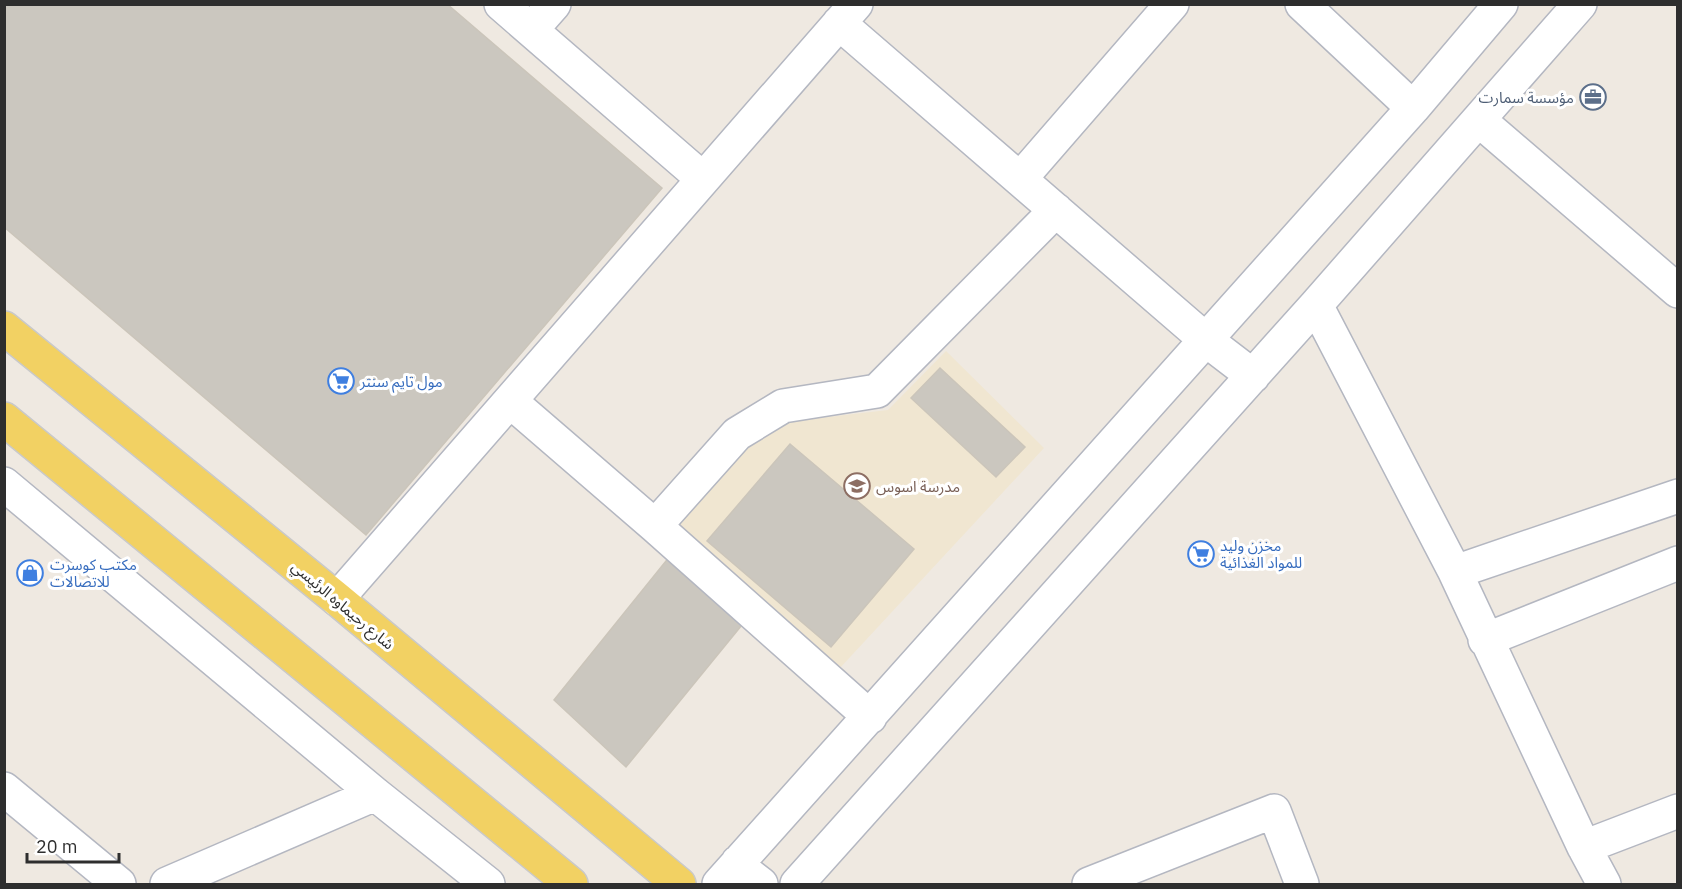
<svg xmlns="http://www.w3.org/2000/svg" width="1682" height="889" font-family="'IBM Plex Sans','Noto Sans Arabic',sans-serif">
<rect width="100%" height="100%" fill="#efe9e1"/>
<!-- education -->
<path fill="#f0e6d1" d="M946,351L1044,448L839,669L670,523L745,441L784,422L888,410Z"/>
<!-- building -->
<path fill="#cbc7bf" stroke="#cbc5ba" stroke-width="1.5" d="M6,4H447L662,188L366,535L4,227V6Z
M940,368L1025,447L996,477L911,398Z
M790,444L914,549L831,647L707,541Z
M674,551L750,615L626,767L554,700Z"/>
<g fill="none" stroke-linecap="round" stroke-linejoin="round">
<!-- minor casing -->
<g stroke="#b4b7c1" stroke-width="36">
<path id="minor" d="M501,4L703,179
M1302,4L1413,108
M839,23L1206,340L1253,376
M532,29L554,4
M1480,121L1678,291
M1020,179L1172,4
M1316,305L1455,572L1584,847L1604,884
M510,401L655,526L870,717
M4,484L375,794L488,884
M655,526L737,434L783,406L877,391L1056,210
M1455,572L1678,496
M337,599L856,4
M1485,640L1678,563
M4,789L119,884
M1584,847L1678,811
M738,862L748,874L761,884
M167,884L375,794
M719,884L1413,108L1501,4
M797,884L1316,305L1580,4
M1089,884L1274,811L1302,884"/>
</g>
<!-- major casing -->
<g stroke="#c9c9c9" stroke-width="36">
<path id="major" d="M4,328L337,599L679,884
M4,419L571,884"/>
</g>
<!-- minor -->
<use href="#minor" stroke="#fff" stroke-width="33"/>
<!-- major -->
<use href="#major" stroke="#f2d163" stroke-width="33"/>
</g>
<!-- icons -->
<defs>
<g id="office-ring" transform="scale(1.35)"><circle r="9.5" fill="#fff" stroke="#5c6f8a" stroke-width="1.5"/><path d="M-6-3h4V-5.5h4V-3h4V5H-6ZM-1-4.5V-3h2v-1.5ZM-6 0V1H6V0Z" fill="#5c6f8a"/></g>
<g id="supermarket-ring" transform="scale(1.35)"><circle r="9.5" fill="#fff" stroke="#3f7fe0" stroke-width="1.5"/><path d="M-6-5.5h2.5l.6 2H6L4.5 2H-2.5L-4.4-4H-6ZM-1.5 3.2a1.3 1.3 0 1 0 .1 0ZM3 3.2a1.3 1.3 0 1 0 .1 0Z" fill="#3f7fe0"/></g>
<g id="school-ring" transform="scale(1.35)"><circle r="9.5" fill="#fff" stroke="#8d6e63" stroke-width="1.5"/><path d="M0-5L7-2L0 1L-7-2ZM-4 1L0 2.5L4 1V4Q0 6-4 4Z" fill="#8d6e63"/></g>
<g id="shop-ring" transform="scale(1.35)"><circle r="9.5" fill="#fff" stroke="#3f7fe0" stroke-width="1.5"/><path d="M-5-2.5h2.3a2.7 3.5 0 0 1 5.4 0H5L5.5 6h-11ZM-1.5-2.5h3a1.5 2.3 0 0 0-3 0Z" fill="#3f7fe0"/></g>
</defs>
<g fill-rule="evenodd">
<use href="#office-ring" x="1593" y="97"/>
<use href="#supermarket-ring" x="341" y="381"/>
<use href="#school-ring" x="857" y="486"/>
<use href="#supermarket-ring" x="1201" y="554"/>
<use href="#shop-ring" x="30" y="573"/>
</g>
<g text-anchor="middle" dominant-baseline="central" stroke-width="6" stroke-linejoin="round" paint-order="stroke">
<!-- service labels -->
<g font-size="15" fill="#4e5e75" stroke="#fff" text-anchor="end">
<text x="1574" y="97">مؤسسة سمارت</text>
</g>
<!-- shop labels -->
<g font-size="15" fill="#366cbe" stroke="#fff" text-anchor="start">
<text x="360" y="381">مول تايم سنتر</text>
<text x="1220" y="545">مخزن وليد<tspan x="1220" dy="17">للمواد الغذائية</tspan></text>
<text x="50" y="564">مكتب كوسرت<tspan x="50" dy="17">للاتصالات</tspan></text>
</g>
<!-- education labels -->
<g font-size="15" fill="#785e54" stroke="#fff" text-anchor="start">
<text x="876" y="486">مدرسة اسوس</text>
</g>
<!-- street labels -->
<g font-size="15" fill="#2e2e2e" stroke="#fff">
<text transform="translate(343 605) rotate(40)">شارع رحيماوه الرئيسي</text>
</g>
</g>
<!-- border -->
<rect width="1682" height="889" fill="none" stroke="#2e2e2e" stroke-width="12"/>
<!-- scale -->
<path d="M27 853v9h92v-9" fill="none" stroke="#2e2e2e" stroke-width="3"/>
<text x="36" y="853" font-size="18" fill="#2e2e2e" stroke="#ffffff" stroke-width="4.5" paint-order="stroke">20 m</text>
</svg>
